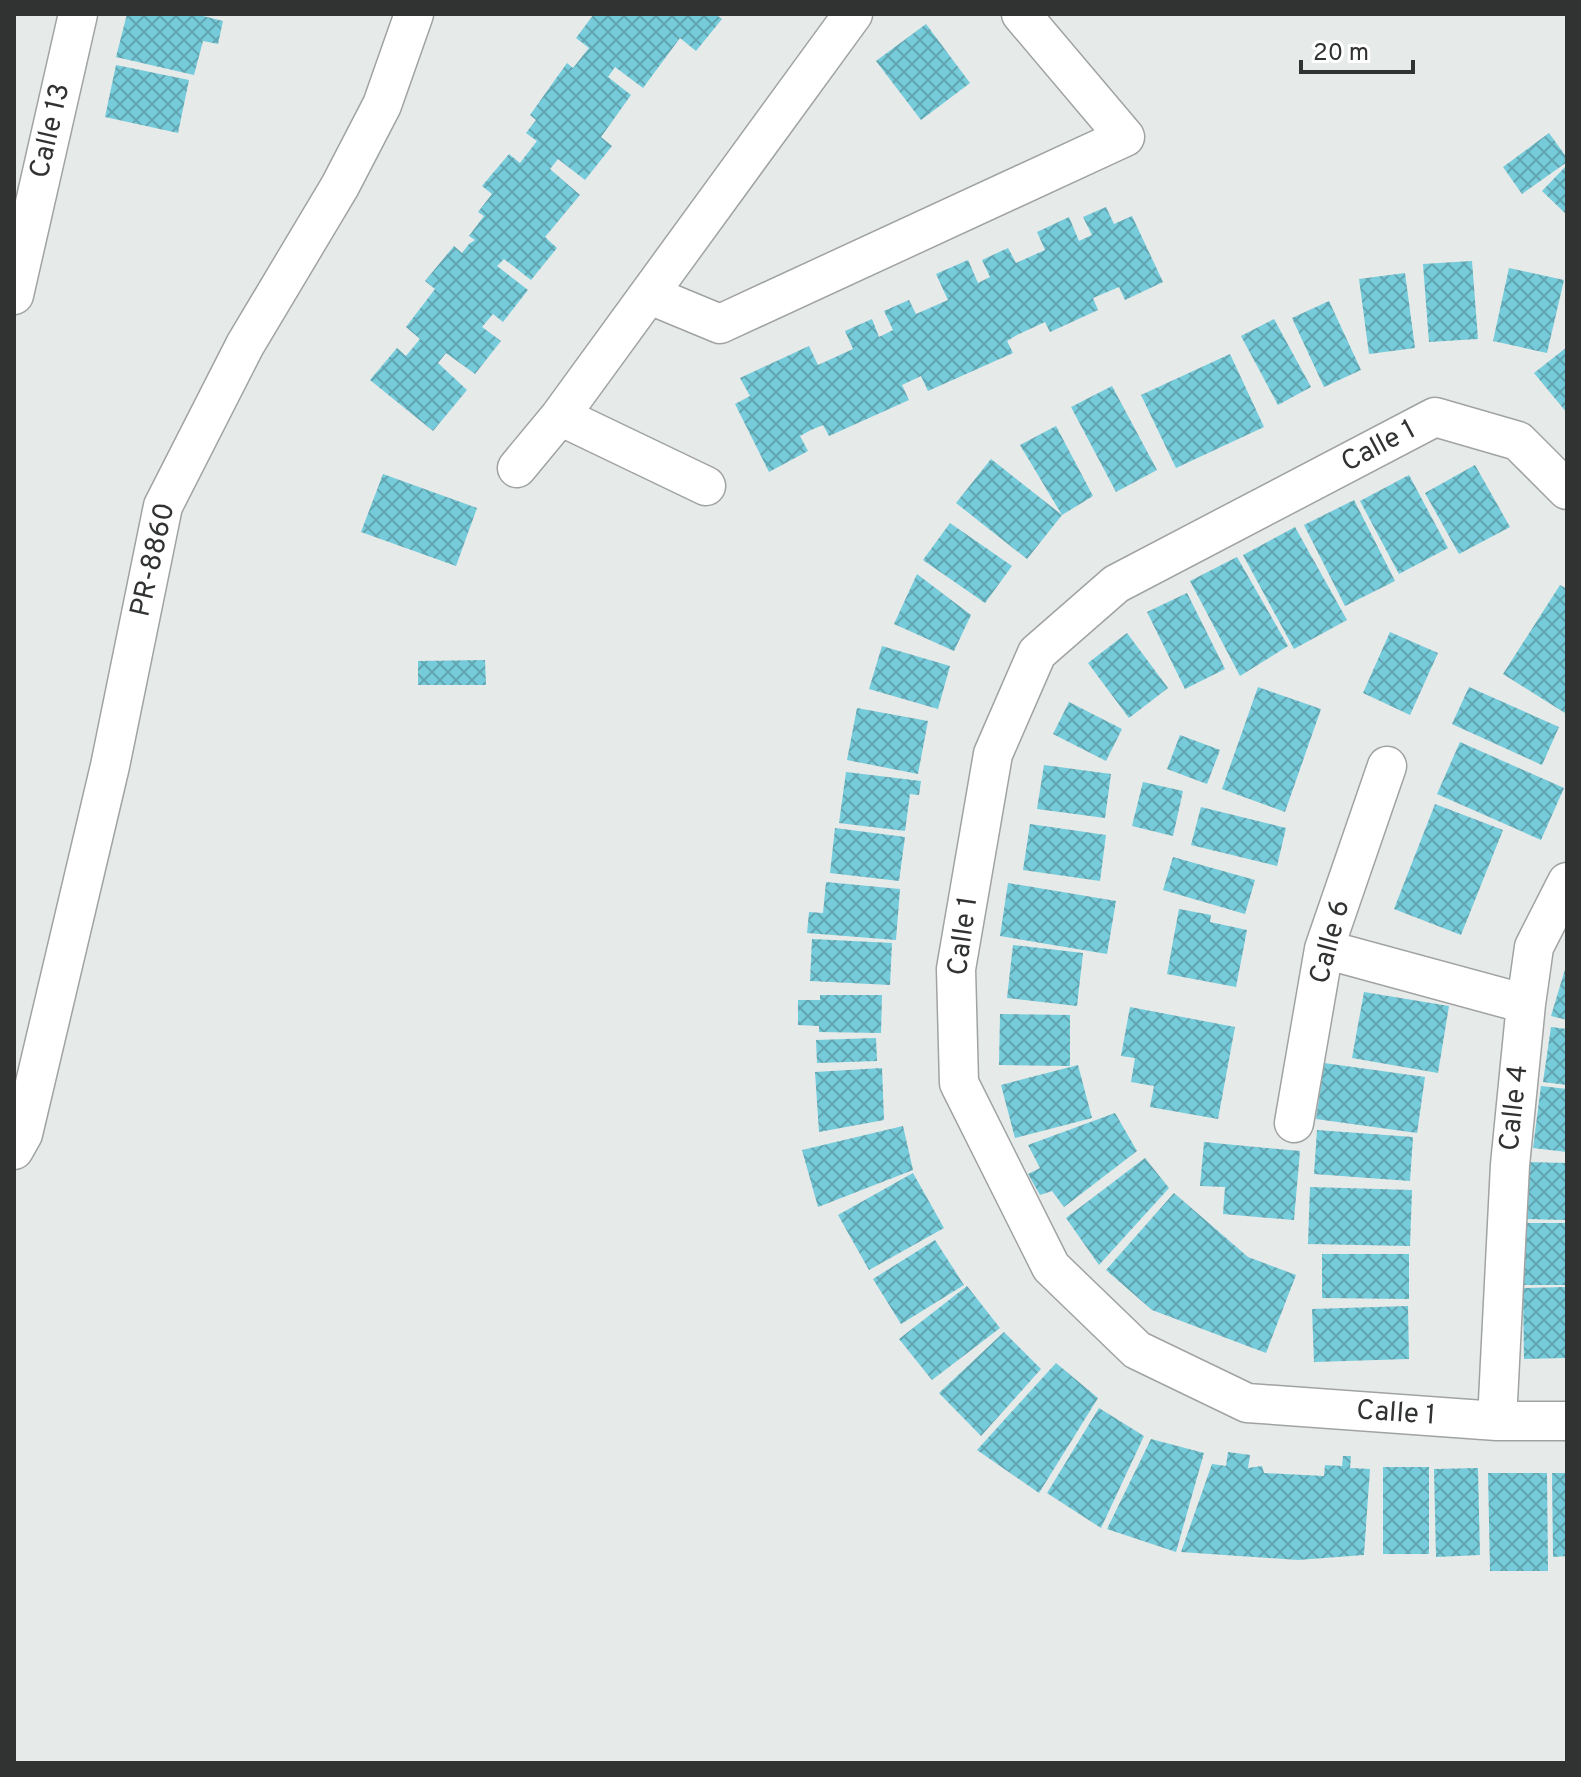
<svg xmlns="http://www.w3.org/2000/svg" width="1581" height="1777" font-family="Overpass,sans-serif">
<defs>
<pattern id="building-cross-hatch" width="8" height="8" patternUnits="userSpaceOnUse" patternTransform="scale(2)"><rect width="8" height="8" fill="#76cbda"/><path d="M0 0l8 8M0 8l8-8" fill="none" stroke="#61a5b1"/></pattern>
</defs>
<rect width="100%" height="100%" fill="#e6eae9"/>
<!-- building -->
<path fill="url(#building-cross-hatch)" d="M127,14H195L223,21L218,44L203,41L194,75L116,57Z
M594,14H715L722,19L696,51L680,38L643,88L615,67L608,77L631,95L601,137L612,146L585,180L558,159L550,169L580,195L545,237L557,248L531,280L504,259L497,266L528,290L503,322L493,314L482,327L501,341L475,374L446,353L438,363L467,390L433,431L370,380L397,348L406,356L420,339L406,327L435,289L425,281L454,246L462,253L469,244L475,240L469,236L484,216L478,212L492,194L482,186L509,154L520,163L537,141L526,133L536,120L530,115L567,63L573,68L589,48L576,38Z
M926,24L970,83L921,120L876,61Z
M116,65L189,80L178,133L105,117Z
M1549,133L1567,158V162L1522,194L1503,167Z
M1567,165V215L1542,191Z
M1106,207L1114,224L1132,216L1163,282L1125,300L1119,287L1093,298L1098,310L1050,332L1045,322L1017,335L1007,341L1013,353L928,391L921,376L902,385L909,400L829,436L823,425L811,430L800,436L808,451L769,472L735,404L750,396L740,378L809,346L818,365L853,349L845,331L872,319L879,337L893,330L884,311L909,300L916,314L948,300L936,274L968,260L978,283L990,277L982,260L1008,248L1016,263L1045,250L1037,232L1069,217L1079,241L1092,235L1083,217Z
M1472,261L1478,339L1429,342L1423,264Z
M1509,268L1564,280L1547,353L1493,341Z
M1405,273L1415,348L1369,354L1359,279Z
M1329,301L1361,370L1324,387L1292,318Z
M1274,319L1311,387L1278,405L1241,336Z
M1567,347V413L1534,373Z
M1230,354L1264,427L1176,468L1141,395Z
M1112,386L1157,470L1116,492L1071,407Z
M1056,426L1093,496L1062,515L1027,559L956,503L991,459L1062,515L1020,445Z
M1475,465L1510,527L1459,554L1425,493Z
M383,474L477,508L456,566L361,532Z
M1409,475L1448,548L1399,574L1360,501Z
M1354,500L1395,581L1345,606L1304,525Z
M950,523L1012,566L985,603L923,560Z
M1295,527L1347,620L1294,649L1243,555Z
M1237,557L1288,646L1240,676L1190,581Z
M917,574L971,615L954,651L894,624Z
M1560,585L1567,589V709L1565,713L1503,674Z
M1187,593L1225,669L1185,689L1147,612Z
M1390,632L1438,653L1410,715L1363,693Z
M1127,633L1168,688L1129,718L1088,663Z
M882,646L950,666L938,709L869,689Z
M485,660L486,685H418V661Z
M1258,687L1321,709L1285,812L1222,789Z
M1469,687L1559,727L1542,765L1452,724Z
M1069,702L1122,729L1106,761L1053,734Z
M857,708L928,721L918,774L847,760Z
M1180,735L1220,750L1207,784L1167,769Z
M1460,742L1564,788L1541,840L1437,794Z
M1044,765L1111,774L1105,818L1037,809Z
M846,772L921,781L919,795L910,794L905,831L839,823Z
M1143,782L1183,791L1173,836L1132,826Z
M1435,804L1503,830L1461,935L1394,909Z
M1201,807L1286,828L1277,866L1191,845Z
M1030,824L1106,835L1100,881L1023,870Z
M835,828L905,837L899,881L830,873Z
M1173,857L1255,880L1245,914L1163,890Z
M826,882L900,889L896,940L807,933L809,912L823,913Z
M1008,883L1116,901L1107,954L1000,936Z
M1179,909L1211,915L1210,922L1247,930L1236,987L1167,974Z
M812,939L892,943L890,985L810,981Z
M1013,945L1083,953L1077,1006L1007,998Z
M1566,966H1567V1020L1551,1016Z
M1364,992L1449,1006L1438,1073L1352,1058Z
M820,995H882L881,1033L819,1032V1026L798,1025V1000H820Z
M1130,1007L1235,1027L1218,1119L1150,1107L1154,1086L1131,1082L1135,1058L1121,1056Z
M1000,1014L1070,1015V1066L999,1065Z
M1551,1027L1567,1029V1085L1543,1082Z
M876,1038L877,1061L817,1063L816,1040Z
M1324,1063L1425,1077L1417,1133L1316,1119Z
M1078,1065L1092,1118L1015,1138L1001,1085Z
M882,1068L884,1120L819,1132L815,1072Z
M1541,1086L1567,1089V1152L1533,1148Z
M1115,1113L1137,1151L1064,1207L1052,1191L1040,1195L1028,1174L1040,1168L1028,1145Z
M903,1126L913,1170L818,1207L802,1150Z
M1317,1130L1413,1137L1410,1181L1314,1174Z
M1204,1142L1300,1151L1294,1220L1223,1214L1225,1187L1200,1186Z
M1145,1158L1169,1188L1099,1265L1066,1218Z
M1528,1162L1567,1163V1220L1526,1219Z
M913,1173L944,1228L869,1270L838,1215Z
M1310,1187L1412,1190L1410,1246L1308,1244Z
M1174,1193L1248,1257L1296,1275L1266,1353L1152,1310L1106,1270Z
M1518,1223H1567V1285H1517Z
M935,1240L964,1285L901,1324L873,1279Z
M1322,1254H1409V1299L1322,1298Z
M967,1286L1000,1328L932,1380L899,1339Z
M1567,1287V1358L1524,1359L1523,1288Z
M1408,1306L1409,1359L1314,1362L1312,1309Z
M1004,1332L1041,1369L981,1436L939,1393Z
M1056,1363L1098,1398L1039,1493L977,1450Z
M1099,1408L1144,1436L1101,1528L1047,1493Z
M1151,1439L1204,1453L1176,1552L1107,1529Z
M1228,1452L1250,1455L1248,1468L1262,1466L1264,1473L1324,1476L1325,1465L1342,1466L1343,1456H1351L1350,1468L1370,1469L1364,1555L1298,1560L1181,1552L1212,1464L1226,1466Z
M1383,1467H1429V1554H1383Z
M1478,1468L1480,1555L1436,1557L1434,1469Z
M1488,1473H1547L1548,1571H1490Z
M1552,1473H1567V1556L1553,1557Z"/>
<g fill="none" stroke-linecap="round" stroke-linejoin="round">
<!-- minor casing -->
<g stroke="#a0a3a2" stroke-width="41">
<path id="minor" d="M14,295L78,14
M650,295L720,324L1125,137L1021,14
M560,416L853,14
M517,468L560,416L706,486
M1567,490L1518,441L1435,417L1116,584L1037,653L993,754L956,969L959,1083L1051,1267L1137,1350L1247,1403L1497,1421H1567
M1324,949L1526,1004
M1294,1123L1324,949L1387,766
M14,1150L23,1134L110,766L163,506L245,345L340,186L382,105L414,14
M1497,1421L1510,1165L1526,1004L1534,947L1567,882"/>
</g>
<!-- minor -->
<use href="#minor" stroke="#fff" stroke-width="38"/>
</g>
<g text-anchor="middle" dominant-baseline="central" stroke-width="6" stroke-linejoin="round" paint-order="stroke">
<!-- street labels -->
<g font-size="28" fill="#313232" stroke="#fff">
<text transform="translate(51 131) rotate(-77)">Calle 13</text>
<text transform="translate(1379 447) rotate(-28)">Calle 1</text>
<text transform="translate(154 560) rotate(-77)">PR-8860</text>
<text transform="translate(964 936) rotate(-82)">Calle 1</text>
<text transform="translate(1331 942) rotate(-75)">Calle 6</text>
<text transform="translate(1515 1108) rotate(-84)">Calle 4</text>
<text transform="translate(1396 1414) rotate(4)">Calle 1</text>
</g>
</g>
<!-- border -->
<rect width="1581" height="1777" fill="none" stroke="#313232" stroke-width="32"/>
<!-- scale -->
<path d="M1301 60v12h112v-12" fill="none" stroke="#313232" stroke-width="4"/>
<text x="1313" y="60" font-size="24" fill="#313232" stroke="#ffffff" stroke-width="6" paint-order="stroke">20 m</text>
</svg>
